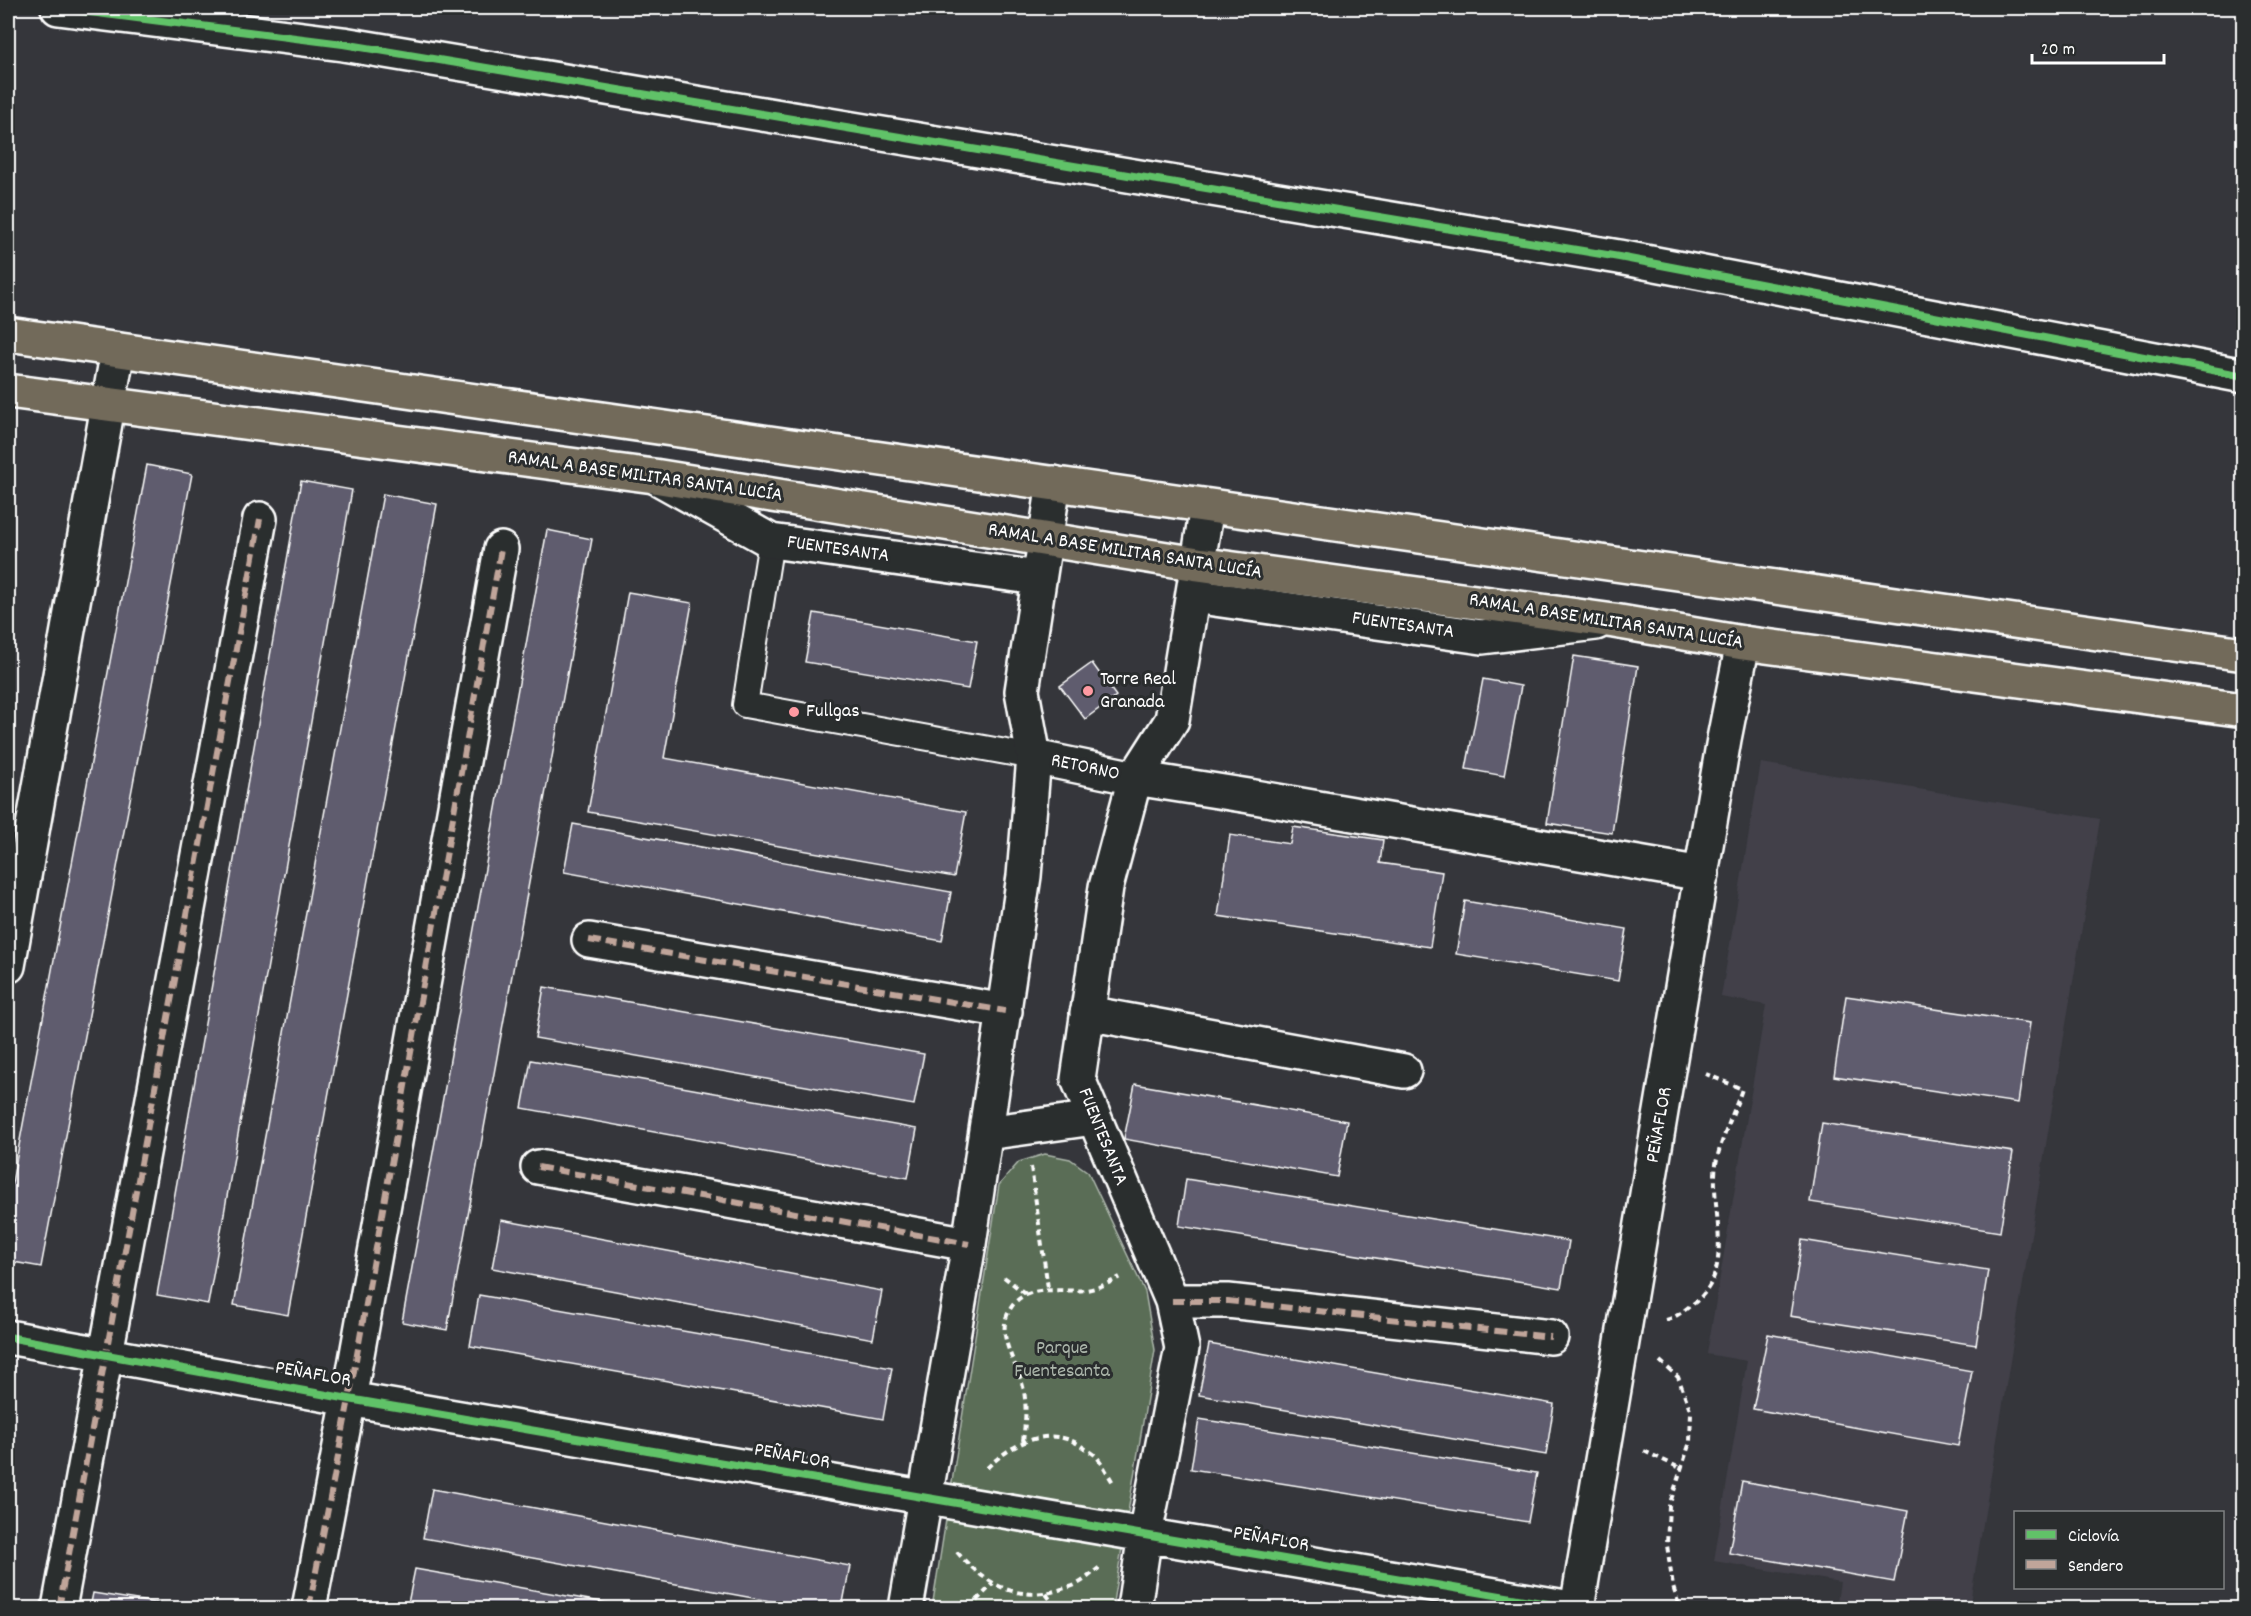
<svg xmlns="http://www.w3.org/2000/svg" width="2251" height="1616" font-family="Dekko,sans-serif">
<rect width="100%" height="100%" fill="#35363b"/>
<filter id="ink" filterUnits="userSpaceOnUse"><feTurbulence type="fractalNoise" baseFrequency=".0167" numOctaves="2"/><feDisplacementMap in="SourceGraphic" scale="12" xChannelSelector="R" yChannelSelector="G"/><feConvolveMatrix kernelMatrix="1 2 1 2 8 2 1 2 1" color-interpolation-filters="sRGB"/></filter>
<g filter="url(#ink)">
<!-- built -->
<path fill="#42414a" d="M1761,763L2100,819L1969,1608H1836L1840,1582L1714,1561L1747,1361L1707,1354L1766,1005L1721,997Z"/>
<!-- green -->
<path fill="#5a6d57" stroke="#acb6ab" stroke-width="1.5" d="M1045,1154L1070,1159L1088,1172L1145,1292L1155,1350L1112,1608H932L999,1185L1019,1162Z"/>
<!-- building -->
<path fill="#5f5c6e" stroke="#fff" stroke-width="1.5" d="M147,465L192,474L41,1267L8,1261V1204Z
M301,481L352,490L208,1304L157,1295Z
M383,494L437,504L288,1315L234,1305Z
M547,530L592,539L447,1330L402,1322Z
M628,592L692,603L664,758L966,812L954,877L588,812Z
M814,613L977,641L968,689L805,662Z
M1574,656L1638,666L1612,833L1547,823Z
M1092,663L1116,696L1085,719L1060,686Z
M1483,679L1521,686L1504,776L1466,769Z
M573,824L951,892L942,941L564,872Z
M1293,827L1383,840L1380,863L1442,872L1430,947L1218,916L1230,835L1290,844Z
M1465,901L1627,929L1618,981L1456,954Z
M544,987L924,1054L914,1105L535,1038Z
M1846,996L2030,1023L2018,1103L1834,1076Z
M531,1060L917,1129L908,1178L522,1108Z
M1135,1084L1347,1121L1337,1177L1124,1139Z
M1822,1123L2013,1152L2000,1232L1810,1202Z
M1186,1179L1569,1241L1561,1288L1179,1226Z
M501,1220L882,1291L873,1339L492,1268Z
M1802,1240L1988,1270L1976,1345L1790,1316Z
M479,1295L892,1368L883,1419L470,1346Z
M1768,1334L1972,1371L1958,1446L1753,1409Z
M1209,1344L1554,1404L1546,1455L1199,1395Z
M1199,1419L1537,1473L1528,1522L1191,1469Z
M1742,1481L1908,1511L1894,1582L1729,1553Z
M432,1489L850,1566L842,1608H808L423,1538Z
M415,1569L635,1608H407Z
M93,1593L156,1603L155,1608H90Z
M156,1603L184,1608H155Z"/>
<g fill="none" stroke-linecap="round" stroke-linejoin="round">
<!-- service casing -->
<g stroke="#fff" stroke-width="28">
<path id="service" d="M771,541L745,705L1034,757"/>
</g>
<!-- minor casing -->
<g stroke="#fff" stroke-width="38">
<path id="minor" d="M58,8L343,44L1619,257L2244,376
M658,478L771,541L1038,578
M1193,596L1482,637L1596,623
M1034,757L1135,778L1249,796L1702,874
M589,940L1005,1011
M8,966L118,350
M1087,1013L1404,1071
M986,1133L1094,1118
M538,1167L969,1244
M1172,1301H1228L1551,1337
M8,1337L349,1399L1571,1608
M59,1608L260,519
M309,1608L349,1399L501,549
M906,1608L969,1244L1024,876L1034,757L1022,691L1054,483
M1134,1608L1145,1534L1182,1348L1172,1301L1078,1079L1106,887L1135,778L1172,720L1207,507
M1577,1608L1724,739L1743,643"/>
</g>
<!-- primary casing -->
<g stroke="#fff" stroke-width="38">
<path id="primary" d="M8,334L2244,654
M8,391L654,476L1198,564L1614,621L1743,643L2244,710"/>
</g>
<!-- path -->
<path stroke="#fff" stroke-width="4" stroke-dasharray="6 4.5" stroke-linecap="butt" d="M1031,1167L1048,1288
M1004,1277L1027,1295
M1666,1320C1675,1318 1682,1312 1690,1306C1739,1273 1709,1212 1716,1164C1719,1144 1735,1110 1742,1089L1706,1074
M1660,1361L1678,1377L1691,1412L1690,1442L1669,1506L1667,1545L1673,1587L1680,1608
M1023,1441C1025,1424 1027,1409 1024,1391C1019,1365 996,1339 1008,1313C1023,1281 1059,1293 1086,1290C1099,1288 1109,1283 1120,1277
M1644,1451L1682,1469
M987,1468C1011,1444 1048,1425 1080,1445C1085,1449 1092,1452 1096,1456C1103,1464 1108,1475 1114,1484
M957,1552C985,1584 1016,1602 1059,1590C1065,1588 1072,1587 1077,1584C1085,1580 1092,1573 1099,1568
M1046,1594L1057,1608
M969,1608L993,1584"/>
<!-- service -->
<use href="#service" stroke="#2a2d2e" stroke-width="24"/>
<!-- minor -->
<use href="#minor" stroke="#2a2d2e" stroke-width="33"/>
<!-- primary -->
<use href="#primary" stroke="#726b5a" stroke-width="33"/>
<!-- quiet -->
<path stroke="#c0a59a" stroke-width="6" stroke-dasharray="12 6" stroke-linecap="butt" d="M589,940L1005,1011
M538,1167L969,1244
M1172,1301H1228L1551,1337
M59,1608L260,519
M309,1608L349,1399L501,549"/>
<!-- cycleway casing -->
<g stroke="#2a2d2e" stroke-width="11">
<path id="cycleway" d="M58,8L343,44L1619,257L2244,376
M8,1337L349,1399L1571,1608"/>
</g>
<!-- cycleway -->
<use href="#cycleway" stroke="#61c268" stroke-width="8"/>
</g>
</g>
<!-- markers -->
<g fill="#ff9aa2" stroke="#2a2d2e" stroke-width="2">
<circle cx="1088" cy="691" r="6"/>
<circle cx="794" cy="712" r="6"/>
</g>
<g text-anchor="middle" dominant-baseline="central" stroke-width="6" stroke-linejoin="round" paint-order="stroke">
<!-- street labels -->
<g font-size="20" fill="#fff" stroke="#2a2d2e">
<text transform="translate(645 477) rotate(8)">RAMAL A BASE MILITAR SANTA LUCÍA</text>
<text transform="translate(838 550) rotate(8)">FUENTESANTA</text>
<text transform="translate(1125 552) rotate(9)">RAMAL A BASE MILITAR SANTA LUCÍA</text>
<text transform="translate(1606 622) rotate(9)">RAMAL A BASE MILITAR SANTA LUCÍA</text>
<text transform="translate(1403 626) rotate(8)">FUENTESANTA</text>
<text transform="translate(1085 768) rotate(12)">RETORNO</text>
<text transform="translate(1660 1125) rotate(-80)">PEÑAFLOR</text>
<text transform="translate(1102 1137) rotate(68)">FUENTESANTA</text>
<text transform="translate(313 1375) rotate(10)">PEÑAFLOR</text>
<text transform="translate(792 1457) rotate(10)">PEÑAFLOR</text>
<text transform="translate(1271 1540) rotate(10)">PEÑAFLOR</text>
</g>
<!-- poi labels -->
<g font-size="20" fill="#fff" stroke="#2a2d2e" text-anchor="start">
<text x="1100" y="680">Torre Real<tspan x="1100" dy="23">Granada</tspan></text>
<text x="806" y="712">Fullgas</text>
</g>
<!-- park labels -->
<g font-size="20" fill="#acb6ab" stroke="#2a2d2e">
<text x="1062" y="1349">Parque<tspan x="1062" dy="23">Fuentesanta</tspan></text>
</g>
</g>
<!-- margin -->
<rect width="2251" height="1616" fill="none" stroke="#2a2d2e" stroke-width="30"/>
<rect x="15" y="15" width="2221" height="1586" fill="none" stroke="#fff" stroke-width="2" filter="url(#ink)"/>
<!-- legend -->
<rect x="2014" y="1511" width="210" height="78" fill="#2a2d2e" stroke="#7f8182" stroke-width="1.5"/>
<rect x="2026" y="1530" width="30" height="9" fill="#61c268" stroke="#7f8182" stroke-width="1.5"/>
<text x="2068" y="1541" font-size="18" fill="#ffffff">Ciclovía</text>
<rect x="2026" y="1560" width="30" height="9" fill="#c0a59a" stroke="#7f8182" stroke-width="1.5"/>
<text x="2068" y="1571" font-size="18" fill="#ffffff">Sendero</text>
<!-- scale -->
<path d="M2032 54v9h132v-9" fill="none" stroke="#ffffff" stroke-width="3"/>
<text x="2041" y="54" font-size="18" fill="#ffffff" stroke="#2a2d2e" stroke-width="4.5" paint-order="stroke">20 m</text>
</svg>
